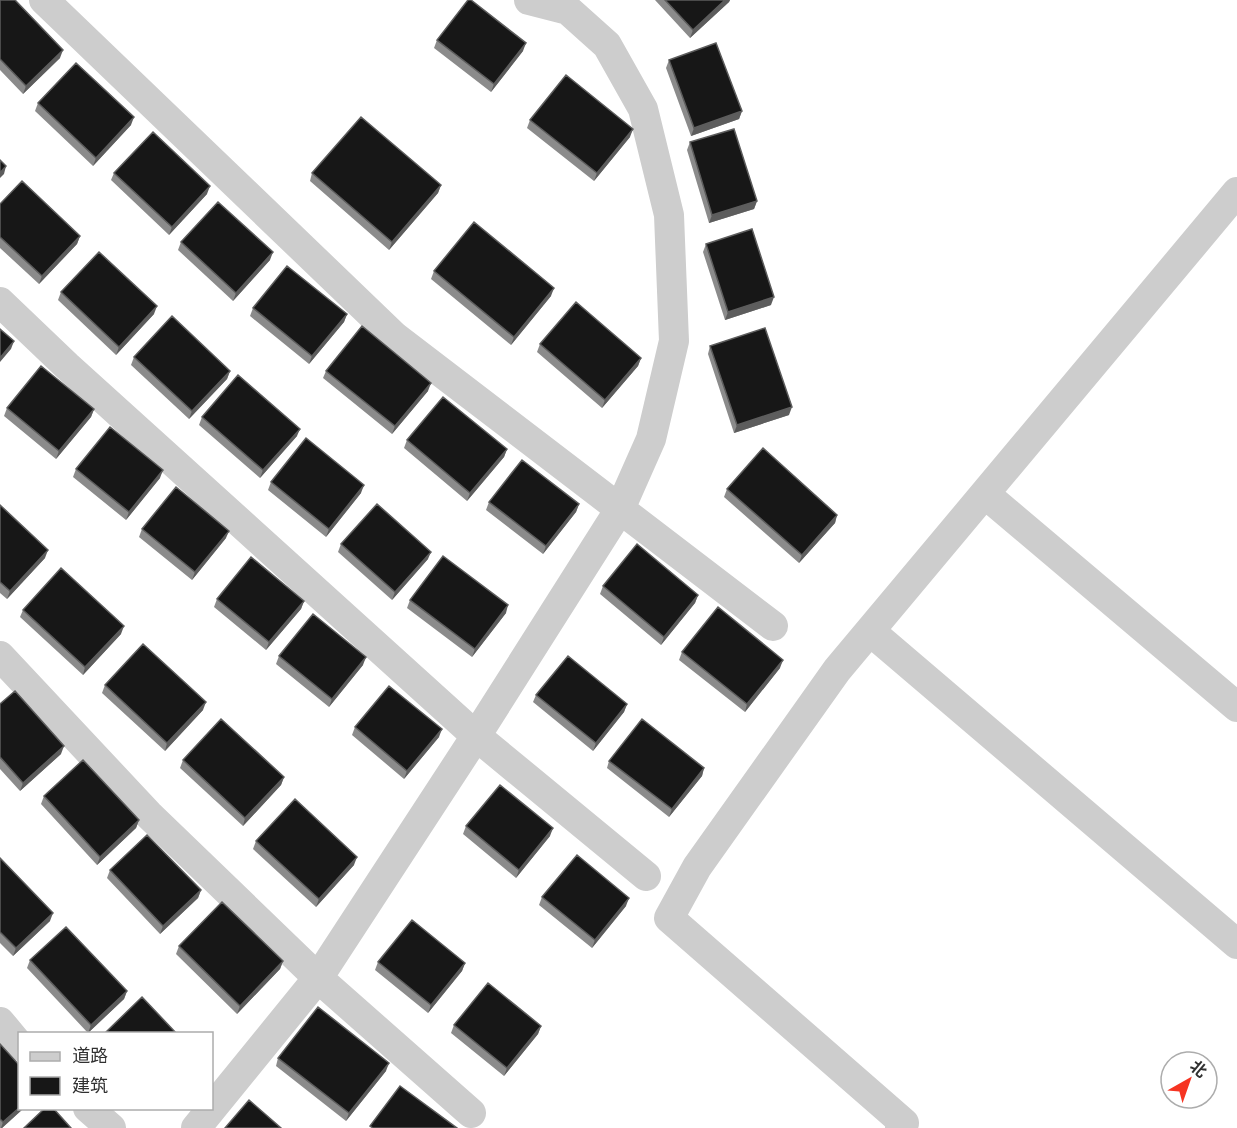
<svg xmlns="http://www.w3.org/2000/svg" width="1237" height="1128" font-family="Ubuntu,'Noto Sans SC',sans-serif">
<rect width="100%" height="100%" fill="#fff"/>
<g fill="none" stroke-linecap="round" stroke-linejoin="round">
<!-- minor -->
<path stroke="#cdcdcd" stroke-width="30" d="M44,0L395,337L773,626
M0,302L67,366L476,736L646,876
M985,494L1237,707
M870,631L1237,944
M0,656L149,815L318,978L471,1113
M0,1022L20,1046
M88,1108L111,1128
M196,1128L318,978L476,736L620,509L651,439L674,341L669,215L643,109L607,45L568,10L529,0
M900,1128L904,1123L669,918L697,867L837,670L1237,192"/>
</g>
<!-- wall -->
<path fill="#8b8b8b" d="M0,0L60,58L23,94L0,70Z
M655,0H730L729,2L690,38Z
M437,40L523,51L491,92L434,48Z
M669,60L742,111L739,119L691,136L666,68Z
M38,103L131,125L93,166L35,111Z
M530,120L630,137L594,181L527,128Z
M690,142L757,201L754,209L709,223L687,150Z
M114,173L207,194L169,235L111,180Z
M312,173L441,185L438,193L389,250L310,181Z
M0,204L80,236L77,244L39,284L0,248Z
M181,242L270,260L233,301L178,250Z
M706,244L771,305L725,320L703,252Z
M434,271L551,296L511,345L431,279Z
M61,292L154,314L116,355L58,300Z
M253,308L347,314L344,322L309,364L250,316Z
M540,344L641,358L638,366L602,408L537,352Z
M710,346L789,415L734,433L708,354Z
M134,357L230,371L227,379L189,419L131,365Z
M326,371L428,391L392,434L323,378Z
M7,408L94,409L91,417L56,459L4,416Z
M202,417L297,436L260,478L199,425Z
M407,440L507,449L504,457L467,501L404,448Z
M76,469L160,478L126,520L73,477Z
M271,482L361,493L326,537L268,490Z
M727,489L837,515L835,523L799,563L724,497Z
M489,502L579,504L576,512L543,554L486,510Z
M0,505L45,558L7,599L0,593Z
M142,529L226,538L192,580L139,537Z
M341,544L428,559L392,600L338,552Z
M603,586L698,595L695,603L661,645L600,594Z
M217,599L304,601L301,609L266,650L214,607Z
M410,600L506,613L472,657L407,608Z
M23,610L121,634L83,675L20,617Z
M682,652L780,668L745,712L679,660Z
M279,656L363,665L329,707L276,664Z
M105,685L203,710L165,751L102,693Z
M536,695L627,704L624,712L593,751L533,702Z
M0,704L61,754L20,791L0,769Z
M355,727L439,737L404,779L352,735Z
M183,760L284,777L281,785L243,826L180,768Z
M609,761L704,768L702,776L669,817L607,768Z
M44,796L139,820L136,828L97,865L41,804Z
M466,826L550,836L516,878L463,834Z
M256,841L354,865L316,907L253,849Z
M0,858L50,921L13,956L0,943Z
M110,870L201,890L198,898L160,934L107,878Z
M542,897L626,906L592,948L539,905Z
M179,946L283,961L280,969L237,1014L176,954Z
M30,960L127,991L124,999L88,1033L27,968Z
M378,962L465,963L462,971L428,1013L375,970Z
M454,1025L541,1026L538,1034L504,1076L451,1033Z
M0,1044L20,1108H24L2,1128H0Z
M278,1058L386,1071L346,1121L276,1066Z"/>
<!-- shaded-wall -->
<path fill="#5d5d5d" d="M725,0H730L729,2L690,38L693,30Z
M526,43L523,51L491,92L494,84Z
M63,50L60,58L23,94L26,86Z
M742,111L739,119L691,136L694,128Z
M134,117L131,125L93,166L96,158Z
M633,129L630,137L594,181L597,173Z
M6,166L4,174L0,178V173Z
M441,185L438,193L389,250L392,242Z
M210,186L207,194L169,235L172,227Z
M757,201L754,209L709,223L712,215Z
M80,236L77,244L39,284L42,276Z
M273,252L270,260L233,301L236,293Z
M554,288L551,296L511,345L514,337Z
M774,297L771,305L725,320L728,312Z
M157,306L154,314L116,355L119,347Z
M347,314L344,322L309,364L312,356Z
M14,341L11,349L0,362V358Z
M641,358L638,366L602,408L605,400Z
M230,371L227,379L189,419L192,411Z
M431,383L428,391L392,434L395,426Z
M792,407L789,415L734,433L737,425Z
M94,409L91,417L56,459L59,451Z
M300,429L297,436L260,478L263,470Z
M507,449L504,457L467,501L470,493Z
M163,470L160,478L126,520L129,512Z
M364,485L361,493L326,537L329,529Z
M579,504L576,512L543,554L546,546Z
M837,515L835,523L799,563L802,555Z
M229,531L226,538L192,580L195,572Z
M48,550L45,558L7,599L10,591Z
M431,552L428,559L392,600L395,592Z
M698,595L695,603L661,645L664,637Z
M304,601L301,609L266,650L269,642Z
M508,605L506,613L472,657L475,649Z
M124,626L121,634L83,675L85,667Z
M366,657L363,665L329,707L332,699Z
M783,660L780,668L745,712L747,704Z
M206,702L203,710L165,751L167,743Z
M627,704L624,712L593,751L596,743Z
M442,729L439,737L404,779L407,771Z
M64,746L61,754L20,791L23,783Z
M704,768L702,776L669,817L672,809Z
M284,777L281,785L243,826L245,818Z
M139,820L136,828L97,865L100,857Z
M553,828L550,836L516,878L519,870Z
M357,857L354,865L316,907L319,899Z
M201,890L198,898L160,934L163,926Z
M629,898L626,906L592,948L595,940Z
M53,913L50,921L13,956L16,948Z
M283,961L280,969L237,1014L240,1006Z
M465,963L462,971L428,1013L431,1005Z
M127,991L124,999L88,1033L91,1025Z
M541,1026L538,1034L504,1076L507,1068Z
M389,1063L386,1071L346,1121L349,1113Z
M20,1107V1108H24L2,1128H1L3,1122Z"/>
<!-- building -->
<path fill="#171717" stroke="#5d5d5d" stroke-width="1.5" d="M0,0H15L63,50L26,86L0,59Z
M468,0H471L526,43L494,84L437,40Z
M665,0H725L693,30Z
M716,43L742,111L694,128L669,60Z
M76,63L134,117L96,158L38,103Z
M566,75L633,129L597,173L530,120Z
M361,117L441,185L392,242L312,173Z
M734,129L757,201L712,215L690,142Z
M153,132L210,186L172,227L114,173Z
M0,160L6,166L0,173Z
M22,181L80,236L42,276L0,237V204Z
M218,202L273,252L236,293L181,242Z
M474,222L554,288L514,337L434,271Z
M752,229L774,297L728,312L706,244Z
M99,252L157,306L119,347L61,292Z
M287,266L347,314L312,356L253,308Z
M576,302L641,358L605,400L540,344Z
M172,316L230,371L192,411L134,357Z
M362,326L431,383L395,426L326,371Z
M765,328L792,407L737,425L710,346Z
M0,329L14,341L0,358Z
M41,366L94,409L59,451L7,408Z
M238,375L300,429L263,470L202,417Z
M443,397L507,449L470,493L407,440Z
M110,427L163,470L129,512L76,469Z
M306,438L364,485L329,529L271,482Z
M763,448L837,515L802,555L727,489Z
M522,460L579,504L546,546L489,502Z
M176,487L229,531L195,572L142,529Z
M377,504L431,552L395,592L341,544Z
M0,505L48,550L10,591L0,582Z
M637,544L698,595L664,637L603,586Z
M443,556L508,605L475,649L410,600Z
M251,557L304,601L269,642L217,599Z
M61,568L124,626L85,667L23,610Z
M718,607L783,660L747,704L682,652Z
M313,614L366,657L332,699L279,656Z
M143,644L206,702L167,743L105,685Z
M568,656L627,704L596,743L536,695Z
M389,686L442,729L407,771L355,727Z
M15,691L64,746L23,783L0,757V704Z
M221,719L284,777L245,818L183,760Z
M642,719L704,768L672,809L609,761Z
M83,760L139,820L100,857L44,796Z
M500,785L553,828L519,870L466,826Z
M295,799L357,857L319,899L256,841Z
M147,835L201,890L163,926L110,870Z
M577,855L629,898L595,940L542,897Z
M0,858L53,913L16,948L0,932Z
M222,902L283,961L240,1006L179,946Z
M412,920L465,963L431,1005L378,962Z
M66,927L127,991L91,1025L30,960Z
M488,983L541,1026L507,1068L454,1025Z
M142,997L177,1034H104Z
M318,1007L389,1063L349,1113L278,1058Z
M0,1044L20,1066V1107L3,1122L0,1119Z
M400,1086L457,1128H373L370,1126Z
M249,1100L281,1128H225Z
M45,1108H53L71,1128H24Z"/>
<!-- legend -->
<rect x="18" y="1032" width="195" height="78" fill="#ffffff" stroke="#acacac" stroke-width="1.5"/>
<rect x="30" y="1052" width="30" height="9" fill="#cdcdcd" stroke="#acacac" stroke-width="1.5"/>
<text x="72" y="1062" font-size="18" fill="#303030">道路</text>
<rect x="30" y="1077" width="30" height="18" fill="#171717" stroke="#acacac" stroke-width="1.5"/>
<text x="72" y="1092" font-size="18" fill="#303030">建筑</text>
<!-- north arrow -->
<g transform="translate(1189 1080) rotate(40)"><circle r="28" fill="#ffffff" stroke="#acacac" stroke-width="1.5"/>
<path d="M0-4.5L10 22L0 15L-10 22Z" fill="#f63422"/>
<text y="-9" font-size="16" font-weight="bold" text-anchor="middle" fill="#303030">北</text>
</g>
</svg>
